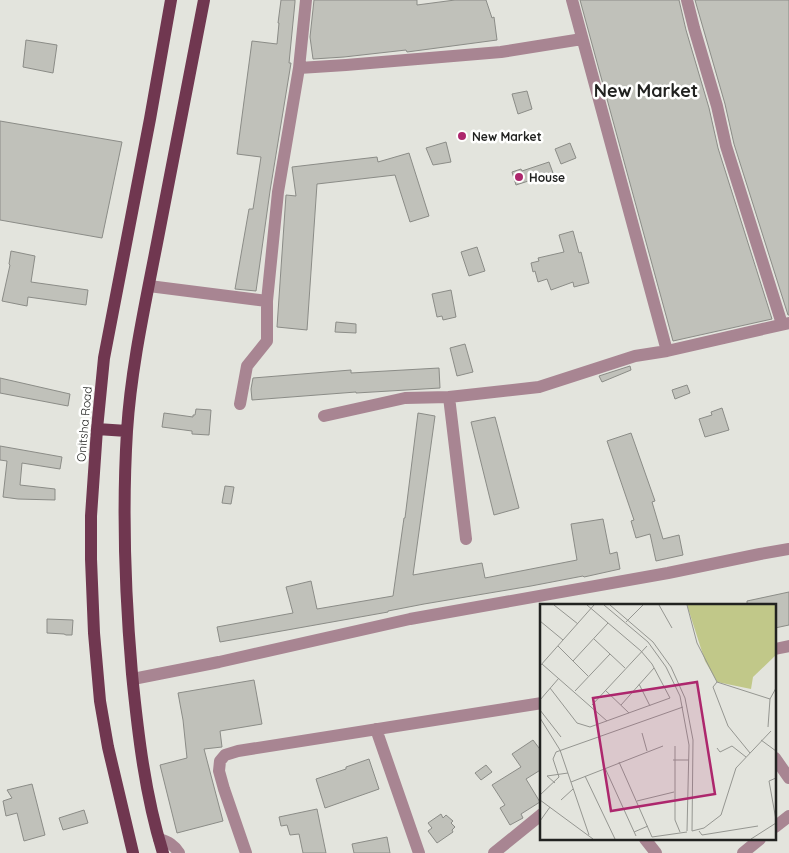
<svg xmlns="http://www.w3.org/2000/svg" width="789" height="853" font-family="Quicksand,sans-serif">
<rect width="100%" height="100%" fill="#e3e4dd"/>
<!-- building -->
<path fill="#c0c1ba" stroke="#8b8c87" d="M281,0H295V2L289,63H291L270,191L256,291L235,289L249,209H253L261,157L237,154L252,41L277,44L279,23H278Z
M314,0H417V5L455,0H486L492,18L494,17L497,40L407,52L406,50L344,57L313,59L310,37Z
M580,0H679L686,30L709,108L718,148L772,319L673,341Z
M695,0H789V315H788L734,144L725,104Z
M26,40L57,45L53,73L23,67Z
M527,91L532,109L518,114L512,94Z
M0,121L122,142L102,238L0,220Z
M446,142L451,162L433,165L426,148Z
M570,143L576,158L561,164L555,149Z
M409,153L429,216L410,222L395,175L317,184L307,330L277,327L286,195L296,196L292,167L377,157L378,162Z
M549,162L553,173L516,185L512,172L521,169L522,171Z
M573,231L579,253L581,252L589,283L574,287L573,282L551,290L547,279L538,282L535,271L533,272L531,263L539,261L538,258L564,252L559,235Z
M477,247L485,271L469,276L461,252Z
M11,251L35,256L31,282L88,290L86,305L28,297L27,306L2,301L10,265L9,264Z
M451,290L456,317L443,320L442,316L437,317L432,294Z
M336,322L356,324V333L335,332Z
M465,344L473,372L457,376L450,348Z
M630,366L631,370L602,382L599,376Z
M439,368L440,388L356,393V392L252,400L251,389L253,378L351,370V373Z
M0,378L70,394L68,406L0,393Z
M687,385L690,393L675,399L672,390Z
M722,408L729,430L705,437L699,419L712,415L711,412Z
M196,409L211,410L209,435L192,434V431L162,427L164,413L193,417V415H195Z
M418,413L435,416L413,575L482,563L485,578L577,560L571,524L603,519L610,554L617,552L620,569L584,577L583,576L531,586L424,604L388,611V612L220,642L217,627L293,613L286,587L311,581L317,609L393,596L404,518H405Z
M495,417L519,508L494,515L471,422Z
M631,433L655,501L652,502L663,539L679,535L683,555L656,561L650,534L636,538L631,521L634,520L607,441Z
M0,446L62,457L60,469L22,463L20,485L55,489V500L18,499L3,497L7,461L0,460Z
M225,486L234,487L231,504L222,503Z
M789,592V625L775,628V606H747V601Z
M47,619L73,620L72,635H66L64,634L47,633Z
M254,680L262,724L220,731L222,747L204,749L223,821L177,833L160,765L187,758L183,720L178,693Z
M533,740L542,752V769L526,779L540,802L521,814L523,818L510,825L500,808L505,805L492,785L521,767L512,754Z
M369,759L379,789L325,808L316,779L346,769V767Z
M486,765L492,772L481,780L475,773Z
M32,784L45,835L24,841L17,813L6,816L3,801L12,798L7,790Z
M317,809L326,853H303L299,834L290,835L287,825L281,826L279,817Z
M84,810L88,823L63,830L59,818Z
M441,814L443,818L446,815L453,821L451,823L455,827L452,830L453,832L437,843L428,831L432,828L428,823Z
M387,837L390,853H354L352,844Z"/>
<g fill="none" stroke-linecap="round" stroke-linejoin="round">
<!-- minor -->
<path stroke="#a88592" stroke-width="12" d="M572,0L667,351
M687,0L694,28L717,106L726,146L782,324
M299,68L346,65L501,52L582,39
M149,286L267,301
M449,397L466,539
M240,404L247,366L267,341V301L278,192L299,68L306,0
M324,416L405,398L449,397L539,387L635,356L667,351L789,323
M775,649L789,646
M133,679L219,662L410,619L668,573L760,554L789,549
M376,729L419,853
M775,758L789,778
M775,827L789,816
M159,839C169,842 174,845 179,853
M645,839L656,853
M246,853L224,789L219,771L220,761L225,755L238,751L542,703
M494,853L542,814
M743,853L760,839"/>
<!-- primary -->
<path stroke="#703750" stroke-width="12" d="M97,429L127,431
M133,853L108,747L100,701L94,633L91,559V516L97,429L104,358L150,119L171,0
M163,853C145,795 138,734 132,674C125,593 122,512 127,431C131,368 145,305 157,243C173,162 188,81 204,0"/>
</g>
<!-- markers -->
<g fill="#ad276d" stroke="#fffffe" stroke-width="2">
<circle cx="462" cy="136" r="5"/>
<circle cx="519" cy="177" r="5"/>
</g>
<g text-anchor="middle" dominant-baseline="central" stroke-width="5" stroke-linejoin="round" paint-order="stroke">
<!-- poi labels -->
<g font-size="12" font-weight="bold" fill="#212220" stroke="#fffffe" text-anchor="start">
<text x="472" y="136">New Market</text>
<text x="529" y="177">House</text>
</g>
<!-- street labels -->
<g font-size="12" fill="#212220" stroke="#fffffe">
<text transform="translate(84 424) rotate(-85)">Onitsha Road</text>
</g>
<!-- district labels -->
<g font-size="18" font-weight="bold" fill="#212220" stroke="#fffffe">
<text x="646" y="90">New Market</text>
</g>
</g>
<!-- overview -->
<g transform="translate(540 604)">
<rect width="236" height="236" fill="#e3e4dd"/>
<path d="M147,1H236V51L213,73L211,85L177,78L165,57Z" fill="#c1c889"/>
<path fill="none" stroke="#959691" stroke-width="1" d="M14,1L38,20M64,1L108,38L126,63L140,92L149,141L147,227M70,1L113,38L131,63L145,94L153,136L152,227M119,1L132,24M147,1L157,39L177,78L230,95M0,17L23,36M86,18L103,1M54,35L85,64M18,42L48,72M33,57L68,19M2,60L67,117M0,62L54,1M177,78L173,83L188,122L210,149M99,80L110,102M10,84L37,119L50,123L130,94L112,60L101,47L47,1M65,86L89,109M35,87L70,50M0,96L19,74M52,101L107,42M81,101L114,64M0,106L21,133M0,114L20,146L49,231M228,123L230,95L236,84M102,129L107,147M221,136L236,147M135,142V216L140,228M177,144L180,148L192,142L206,153M133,156H149M79,158L112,233L147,228M65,164L96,232M45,172L75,235M236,174L229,177L236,216M31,178L123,142M15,179L7,172L28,169M0,191L19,173L13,155L16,148L143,103M0,196L53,235M21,196L33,185M97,197L134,188M0,217L10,203M152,227L164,224L181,211L196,164L231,127M159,227L162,231L218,222M94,228L108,222M211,235L236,219"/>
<path fill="#ad276d" fill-opacity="0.15" stroke="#ad276d" stroke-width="2.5" d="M157,78L175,190L71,207L53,94Z"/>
<rect width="236" height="236" fill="none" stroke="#212220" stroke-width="2.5"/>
</g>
</svg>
